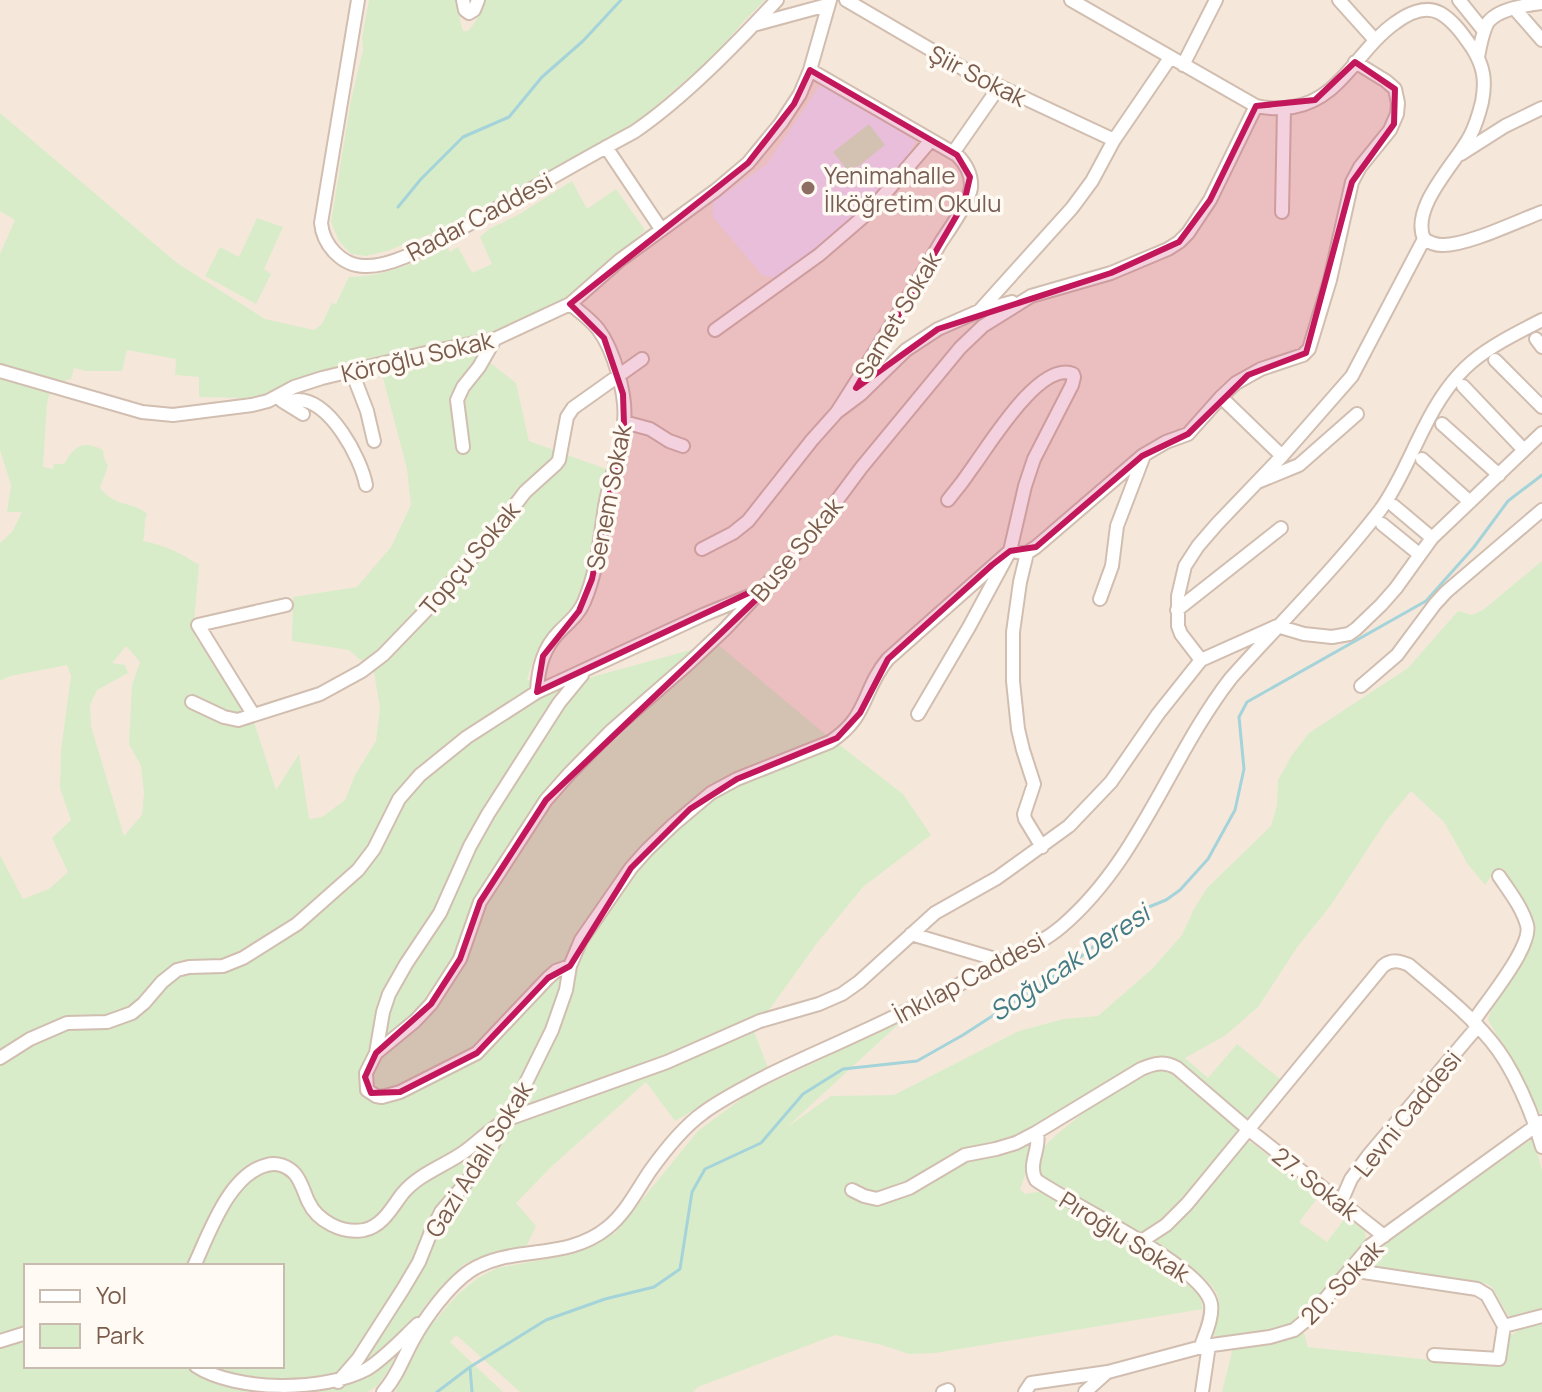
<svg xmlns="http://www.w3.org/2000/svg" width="1542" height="1392" font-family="Manrope,sans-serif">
<rect width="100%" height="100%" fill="#fdf6ec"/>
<!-- residential -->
<path fill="#f5e8da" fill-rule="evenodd" d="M0,0H1542V1392H0ZM26,1266H282V1366H26Z"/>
<!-- education -->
<path fill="#f3e8fa" d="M821,84L916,141L901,168L844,228L780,279L762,275L713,217V202L767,164Z"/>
<!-- green -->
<path fill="#d8ecc9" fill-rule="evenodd" d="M369,0H459L460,21L463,31H468L476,21L483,0H765L743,22L715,55L642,118L577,157L448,227L387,251L366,256L351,254L339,241L331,222L351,100L363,50L362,38Z
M0,113L177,263L265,319L314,330L322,324L332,303L336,304L349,277C385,277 416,262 448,248L450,252L458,247L472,273L492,264L480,237L489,229L518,215L572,181L587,209L616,189L645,230C619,254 593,281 563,300C539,316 509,327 482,337L292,382L268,394L244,398L199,397V377L175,375L176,359L127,350L122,371H86L74,368L71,379L56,383L0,365V254L15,220L0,211Z
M869,124L885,145L850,173L833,152Z
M257,218L283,227L264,269L271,274L256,304L205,276L220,247L239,257Z
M468,351L484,358L516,383L529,441L609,470C602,506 596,560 581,591C571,613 549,628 537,650C533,659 530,670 527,680H581L716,643L819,729L903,794L931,835L863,887L817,943L754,1031L768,1068L675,1121L646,1082L551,1167L516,1203L536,1226L526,1247L497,1251L464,1264L426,1304L385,1375L378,1385L368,1392H0V855L23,899L49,889L68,872L52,838L71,820L60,788L61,750L71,676L67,665L10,676L0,681V543L12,532L22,512H7L11,485L0,450V378L50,393L47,403L43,467L53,469L54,464H64C75,445 83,440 103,450L104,458L108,466L100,488C116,508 133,501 147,514C143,523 146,531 143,541C164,545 181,553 199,565L194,622L195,638L207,652L230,685L244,710L239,715L219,709L190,693L187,701C193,709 200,712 209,717C225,726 236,730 254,722L276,790L299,754L309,819L322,817L345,800L355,775L376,741L380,708L374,672L349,650L292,641L293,597L357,587L391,547L411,505L407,469L382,374ZM126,646L140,662L132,685L129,744L141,766L144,792L142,815L124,836L91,726L90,705L97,690L128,673L125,665L112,663ZM26,1266H282V1366H26Z
M1542,561V1114C1524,1104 1522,1075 1512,1057C1504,1044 1494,1033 1488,1019C1498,988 1542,952 1532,918C1526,901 1513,884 1504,869L1497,868L1485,885L1467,863L1444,822L1411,791L1386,821L1331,905L1298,946L1258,1007L1226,1035L1185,1058L1208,1078L1237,1044L1280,1079L1246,1121L1179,1065L1141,1063L1044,1119L1022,1135L998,1143L972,1147L914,1180L871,1201L956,1163L1025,1143L1030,1148L1029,1163L1020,1190L1025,1194L1043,1191L1180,1275C1193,1286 1200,1291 1203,1309L935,1353L909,1354L882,1345L835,1335L698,1387L693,1392H520L456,1335L450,1342L503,1392H395L428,1329L457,1295L478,1278L497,1268L569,1255L615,1233L698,1131L748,1094L902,1021L786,1128L831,1096L894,1095L1019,1031L1064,1019L1098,1016L1152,969L1182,935L1194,909L1207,888L1271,826L1277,805L1278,780L1292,755L1309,733L1408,668L1458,611L1472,615L1483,610Z
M1162,1068L1173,1071L1242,1129L1172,1212L1139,1235L1043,1179C1038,1170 1037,1159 1043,1149C1052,1134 1132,1076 1150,1070C1154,1068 1158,1068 1162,1068Z
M1533,1138L1542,1170V1308L1510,1319L1492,1287L1487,1284L1373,1268L1366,1262L1372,1254L1392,1238Z
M1247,1142L1252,1143L1319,1196L1299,1222L1327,1242L1346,1217L1365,1231C1366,1237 1366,1237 1364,1243C1357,1257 1308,1315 1296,1323C1277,1333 1238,1339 1217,1338L1214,1335C1214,1324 1219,1313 1219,1302C1218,1279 1170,1254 1152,1243L1177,1224L1243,1144Z
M1542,1322V1392H1222L1233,1348L1261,1346L1304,1333L1308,1347L1487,1366L1503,1365L1510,1336L1525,1326Z"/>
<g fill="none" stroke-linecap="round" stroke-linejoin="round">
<!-- stream -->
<path stroke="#a5d3da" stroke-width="3" d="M398,207L421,179L463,137L509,117L542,77L583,41L621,0
M470,1367L472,1392
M437,1392L470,1367L546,1320L605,1299L654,1287L680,1269L692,1192L705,1169L761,1143L803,1094L843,1069L917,1061L963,1035L1065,969L1139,911L1166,900L1180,890L1208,859L1235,810L1244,769L1239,717L1247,702L1426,601L1474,547L1508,501L1542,475"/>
<!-- minor casing -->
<g stroke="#d1beb0" stroke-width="16">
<path id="minor" d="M358,0L321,223C323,245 342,266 365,266C394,267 431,244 456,231C516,199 574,164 634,132C684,98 736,44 777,0
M463,0L465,10L469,13L474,10L478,0
M846,0L969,72L1114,140
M1071,0L1256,106C1269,109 1280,109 1293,107C1341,99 1358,49 1395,23C1407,14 1425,5 1440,13C1454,21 1464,36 1473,49C1484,67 1486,81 1482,102C1479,114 1476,125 1470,136C1456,163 1410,207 1424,239C1430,243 1435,245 1442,245C1466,246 1518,221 1542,212
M1339,0L1375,40
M1459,0L1484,31
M1514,8L1542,40
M757,24L827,5
M1478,57C1480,46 1482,34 1487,24C1496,9 1526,5 1542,3
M1183,65L1216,0
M810,70L957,155C966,164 972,175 971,188C969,202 949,230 941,242C907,300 873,356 837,412
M606,147L661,229
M953,153L999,87
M1461,154L1505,126L1542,108
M1282,212L1284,108
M981,309L1072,208L1092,181L1114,140L1170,58
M715,330L819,255L870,211L931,140
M1536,339L1542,347
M1495,360L1542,407
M0,371L142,412L173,415L252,405L268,401L294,387L322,378L430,352L495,339L570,304L620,260L716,190L748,163L781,123L800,94L810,70L830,0
M352,372L367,411L374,441
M1463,386L1524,450
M1221,397L1282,456
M282,401L303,414
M285,403C287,402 296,400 298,400C330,400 361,458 366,485
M624,422L650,429L669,441L683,446
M1442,424L1499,475
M463,447L457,400L463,387L479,367L495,339
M1422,459L1470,502
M1260,481L1299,465L1357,414
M1394,506L1432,538
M1382,524L1419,554
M702,549L733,533L748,521L812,440L837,412L861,394L906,350L938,329L979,311L1012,302
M1027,553L1020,582L1013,632V681L1018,729L1023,750L1034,784L1024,814L1025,819L1042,847
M1100,599L1112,566L1117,526L1143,458
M1177,610L1281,528
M1201,660L1181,634L1178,626V596L1185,566L1198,546L1217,524L1282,456L1352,376L1424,239
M1361,686L1397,655L1435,604L1446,592L1542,510
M537,692C538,668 543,648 560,631C569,622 579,614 584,602C597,572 600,539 605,506C610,478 621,451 624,422C627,396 614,350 598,329C590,319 580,312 570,304
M192,702L224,717L238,720L320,694L362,671L383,655L437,599L493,534L525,492L556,464L559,460L567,417L573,408L642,359
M253,714L198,625L286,605
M918,714L969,627L1010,551L1025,486L1034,459L1072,385L1074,377L1073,374C1041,360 991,442 975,464C967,476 958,488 948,500
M911,934L1002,961
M570,966L556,971L548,978L477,1053L400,1092L382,1097L376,1096L367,1090L366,1073L376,1053L383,1012L389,994L406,964L440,913L470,846L488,814L559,703L582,675
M1473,1022C1486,1002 1533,946 1527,925C1522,907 1509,891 1499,876
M376,1053L415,1021L431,1004L460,959L480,902L546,800L569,774L611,731L689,663L725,629L803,546L861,468L960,348L983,326L1031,296L1111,273L1168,249L1179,242L1188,233L1210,200L1256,106
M0,1058L30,1039L67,1023L107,1022L132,1013L144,1003L162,982L177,970L189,967L223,966L243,958L297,924L358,870L374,849L399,799L420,775L467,737L537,692L703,615L757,593
M1037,1132C1041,1149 1027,1164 1036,1180C1071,1205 1204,1266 1211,1304C1213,1318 1205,1334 1201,1346
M852,1190L864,1196L877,1199L909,1188L965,1155L996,1149L1016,1143L1037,1132L1141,1069C1155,1063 1164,1061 1177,1068L1248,1129L1384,1236
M1341,1202L1351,1179L1368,1156L1478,1026
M1140,1242L1166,1225L1187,1204L1383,966C1392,959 1400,961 1409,965C1437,989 1468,1013 1491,1041C1513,1067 1533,1114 1542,1147
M194,1266C209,1234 229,1174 267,1165C277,1162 288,1166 295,1174C301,1181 304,1192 308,1201C317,1221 342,1234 364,1230C383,1226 392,1207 403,1193C419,1174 444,1166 464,1152C479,1141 491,1128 508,1119L667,1062L760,1021L819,1004L842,994L859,982L935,913L997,878L1069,826L1111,782L1158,714L1201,660L1277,626L1304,634L1332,637L1349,634L1356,629L1381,605L1396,588L1432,538L1542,433
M1350,1270L1477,1289L1487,1295L1504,1326L1542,1316
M0,1341L26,1333
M1434,1355L1499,1359L1504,1326
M196,1366C236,1392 324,1392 367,1369C386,1357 402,1339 418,1324
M338,1382L358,1359L403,1289L419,1262L431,1232L441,1212L476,1171L508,1119L552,1030L566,990L570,966L581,940L631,868L647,850L673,825L711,793L737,779L830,742C869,717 862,690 888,659L1010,551L1027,553L1036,547L1142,456L1166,442L1188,434L1221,397L1236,383L1261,369L1303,355L1309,349L1330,280L1352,182L1360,167L1390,130L1397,114L1398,103L1395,89L1386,81L1355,62
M383,1392C397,1377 403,1358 413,1340C425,1318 449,1285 470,1271C511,1244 565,1262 607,1228C626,1213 637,1190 650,1171C665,1150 682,1128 703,1113C719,1101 737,1092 755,1082C787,1065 821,1051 853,1036C901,1014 948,991 994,966C1017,953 1041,944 1061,927C1140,860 1169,758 1231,678C1281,622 1335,569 1381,509C1399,484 1410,455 1424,428C1455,365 1481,351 1542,320
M943,1392L948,1390
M1025,1392L1031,1383L1108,1372L1205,1346L1270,1337L1294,1330L1310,1317L1371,1245L1541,1122
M1085,1392L1105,1374
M1202,1392L1209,1345"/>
</g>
<!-- minor -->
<use href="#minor" stroke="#fff" stroke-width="12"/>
</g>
<!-- marked area -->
<path fill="#c2185b" fill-opacity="0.2" stroke="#c2185b" stroke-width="6" stroke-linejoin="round" d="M1355,62L1395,89L1394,124L1352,182L1306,353L1248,375L1188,434L1142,456L1036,547L1010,551L992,565L888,659L860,713L837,738L737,779L690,809L631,868L570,966L548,978L477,1053L400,1092L371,1093L365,1077L376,1053L431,1004L460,959L480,902L546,800L761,595L757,589L537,692L543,656L579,611L592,579L624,425L623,394L604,338L570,304L748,163L794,104L810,70L957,155L970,177L964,203L856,388L938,329L1111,273L1179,242L1210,200L1256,106L1315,100Z"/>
<!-- markers -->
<circle fill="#8d6e63" stroke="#fffaf3" stroke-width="3" cx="808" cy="188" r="8"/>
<g text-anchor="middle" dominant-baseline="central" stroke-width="7" stroke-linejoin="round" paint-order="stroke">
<!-- street labels -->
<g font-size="24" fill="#7a5c4d" stroke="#fffaf3">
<text transform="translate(978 75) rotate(27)">Şiir Sokak</text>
<text transform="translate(479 216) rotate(-28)">Radar Caddesi</text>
<text transform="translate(897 315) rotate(-59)">Samet Sokak</text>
<text transform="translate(417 356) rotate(-13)">Köroğlu Sokak</text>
<text transform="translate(608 497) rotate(-79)">Senem Sokak</text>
<text transform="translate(796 549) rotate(-50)">Buse Sokak</text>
<text transform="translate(469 558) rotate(-50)">Topçu Sokak</text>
<text transform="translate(969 977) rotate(-28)">İnkılap Caddesi</text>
<text transform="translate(1407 1113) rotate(-51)">Levni Caddesi</text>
<text transform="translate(478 1159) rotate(-58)">Gazi Adalı Sokak</text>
<text transform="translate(1316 1183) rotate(38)">27. Sokak</text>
<text transform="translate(1125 1236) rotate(32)">Pıroğlu Sokak</text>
<text transform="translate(1341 1282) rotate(-46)">20. Sokak</text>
</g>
<!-- education labels -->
<g font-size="24" fill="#785e54" stroke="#fffaf3" text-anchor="start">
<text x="824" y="174">Yenimahalle<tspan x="824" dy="28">İlköğretim Okulu</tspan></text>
</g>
<!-- water labels -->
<g font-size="26" font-style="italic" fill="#437c86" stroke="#fffaf3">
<text transform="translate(1069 962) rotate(-34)">Soğucak Deresi</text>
</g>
</g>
<!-- legend -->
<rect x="24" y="1264" width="260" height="104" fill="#fffaf3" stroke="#cabbb1" stroke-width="2"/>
<rect x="40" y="1290" width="40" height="12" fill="#ffffff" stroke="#cabbb1" stroke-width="2"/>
<text x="96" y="1304" font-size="24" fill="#7a5c4d">Yol</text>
<rect x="40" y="1324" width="40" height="24" fill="#d8ecc9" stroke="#cabbb1" stroke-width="2"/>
<text x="96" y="1344" font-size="24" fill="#7a5c4d">Park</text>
</svg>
